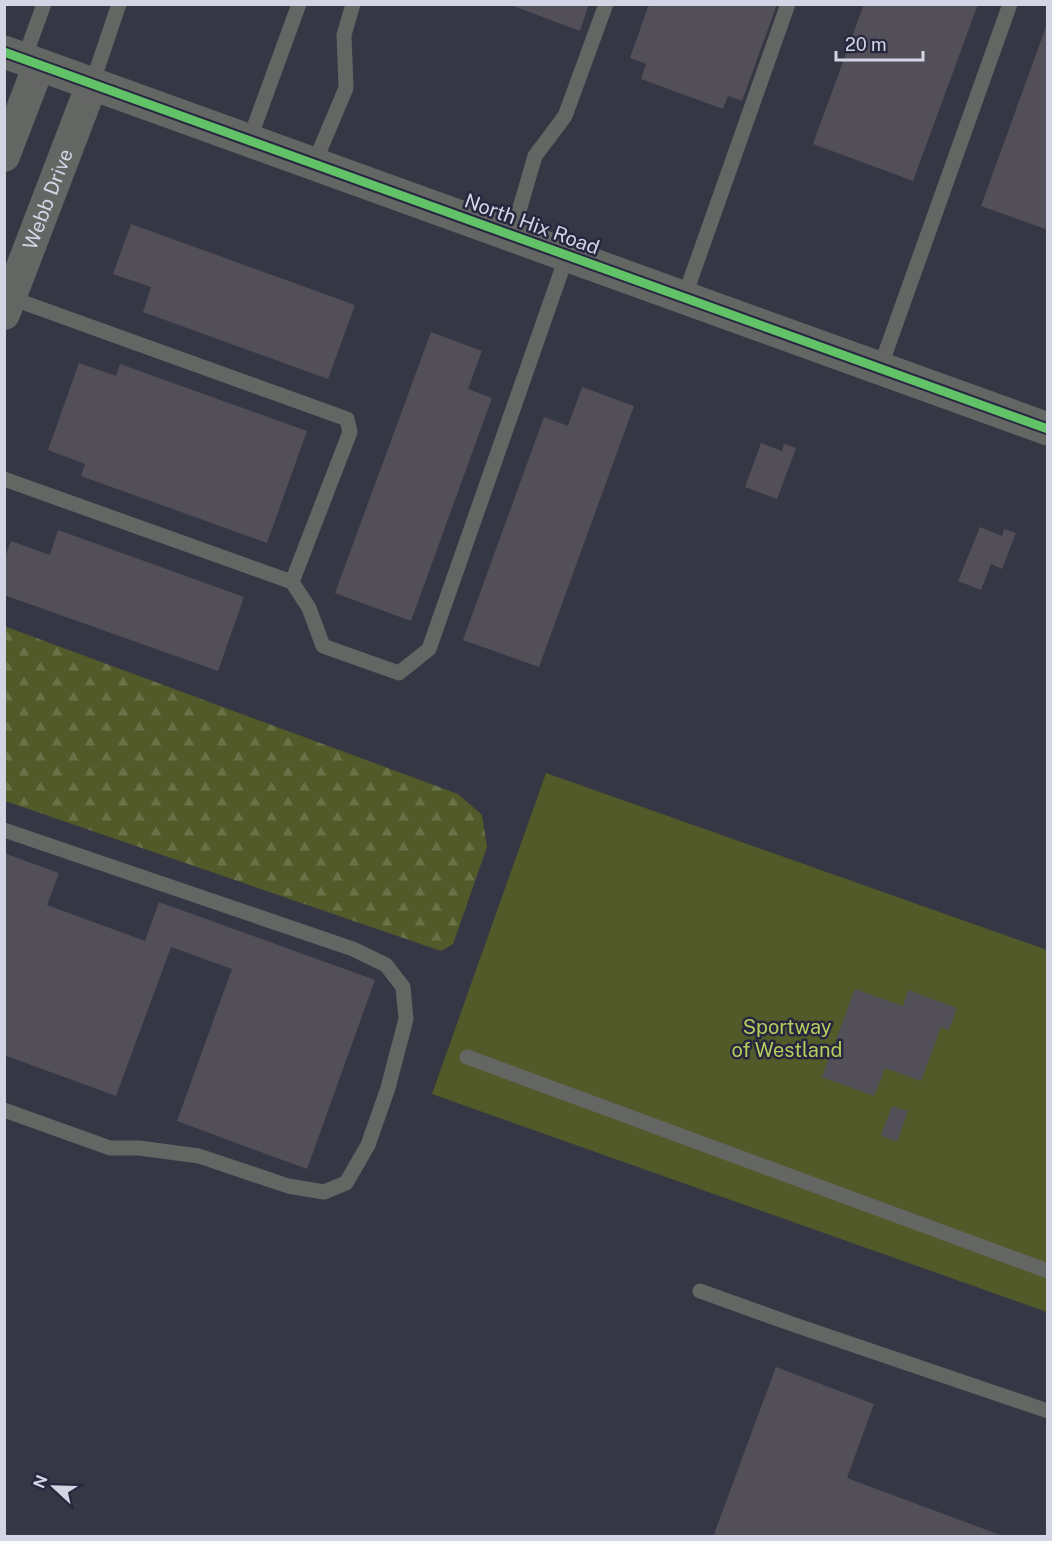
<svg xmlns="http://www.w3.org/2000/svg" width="1052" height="1541" font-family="'Public Sans',sans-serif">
<defs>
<pattern id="forest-firs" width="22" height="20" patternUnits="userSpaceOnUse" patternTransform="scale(1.5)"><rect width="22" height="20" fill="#515a28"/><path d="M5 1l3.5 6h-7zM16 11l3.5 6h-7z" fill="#697147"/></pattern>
</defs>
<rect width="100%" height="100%" fill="#363745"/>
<!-- green -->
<path fill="#515a28" d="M546,773L1047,950V1312L432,1094Z"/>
<!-- forest -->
<path fill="url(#forest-firs)" d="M4,626L458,794L482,815L487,847L453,944L441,951L5,801Z"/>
<!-- building -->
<path fill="#534f59" d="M508,4H589L580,31Z
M649,4H777L742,101L728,96L723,109L641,79L646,64L630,58Z
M864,4H978L913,181L813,144Z
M1047,24H1048V230L981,206Z
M131,224L355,305L328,379L143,312L151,287L113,274Z
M431,332L482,351L468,389L492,398L411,621L335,593Z
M79,363L116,376L120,364L307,431L267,543L81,476L85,464L48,450Z
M582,387L634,406L539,667L463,640L544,417L568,426Z
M761,443L782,451L784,444L796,448L777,499L745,487Z
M980,527L1002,536L1004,529L1016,533L1002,569L991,564L981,590L958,581Z
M58,530L244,597L218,671L4,595V560L11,541L50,555Z
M4,853L59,873L47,905L145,941L159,902L375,980L307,1169L177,1121L232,969L171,947L116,1096L4,1055Z
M855,989L903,1006L908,990L957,1008L949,1030L941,1027L921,1081L885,1068L874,1096L822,1077Z
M892,1106L908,1111L897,1142L881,1136Z
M776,1367L874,1404L847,1478L1003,1536H722L714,1534Z"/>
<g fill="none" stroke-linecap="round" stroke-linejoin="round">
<!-- service -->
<path stroke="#646664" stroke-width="15" d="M24,59L44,4
M92,84L119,4
M249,141L299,4
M314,164L346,88L344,35L353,4
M512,235L535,156L565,116L606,4
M11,298L347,419L350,432L292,582
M684,298L788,4
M880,368L1010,4
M4,479L292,582L309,608L323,646L399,673L429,649L567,255
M4,830L353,949L386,965L403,987L406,1019L388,1088L368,1145L346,1183L324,1192L288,1186L199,1156L139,1148H110L4,1110
M467,1057L1048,1271
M700,1291L792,1324L1048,1411"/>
<!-- minor -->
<g stroke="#646664" stroke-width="32">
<path d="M4,156L39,65"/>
<path id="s1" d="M4,314L92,84"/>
</g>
<!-- tertiary -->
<path stroke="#646664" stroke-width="33" d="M4,52L1048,429"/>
<!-- cycleway casing -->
<g stroke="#272740" stroke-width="13">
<path id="cycleway" d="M4,52L1048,429"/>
</g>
<!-- cycleway -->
<use href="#cycleway" stroke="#61c268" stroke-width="9"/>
</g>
<g text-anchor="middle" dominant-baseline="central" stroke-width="5" stroke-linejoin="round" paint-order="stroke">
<!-- street labels -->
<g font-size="20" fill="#d3d5e5" stroke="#272740">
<text stroke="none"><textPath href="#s1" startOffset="123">Webb Drive</textPath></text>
<text transform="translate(532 224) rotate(20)">North Hix Road</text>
</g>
<!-- park labels -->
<g font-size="20" fill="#b7cc5b" stroke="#272740">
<text x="787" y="1027">Sportway<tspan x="787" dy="23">of Westland</tspan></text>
</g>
</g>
<!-- border -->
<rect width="1052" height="1541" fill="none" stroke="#d3d5e5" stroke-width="12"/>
<!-- north arrow -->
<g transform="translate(54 1487) rotate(292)" stroke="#272740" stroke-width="4.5" paint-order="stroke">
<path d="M0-4.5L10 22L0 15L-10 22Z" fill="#d3d5e5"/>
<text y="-9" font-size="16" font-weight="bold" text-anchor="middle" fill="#d3d5e5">N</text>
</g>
<!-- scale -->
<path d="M836 51v9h87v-9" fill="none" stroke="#d3d5e5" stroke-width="3"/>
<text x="845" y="51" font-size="18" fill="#d3d5e5" stroke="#272740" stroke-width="4.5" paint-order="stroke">20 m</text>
</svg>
